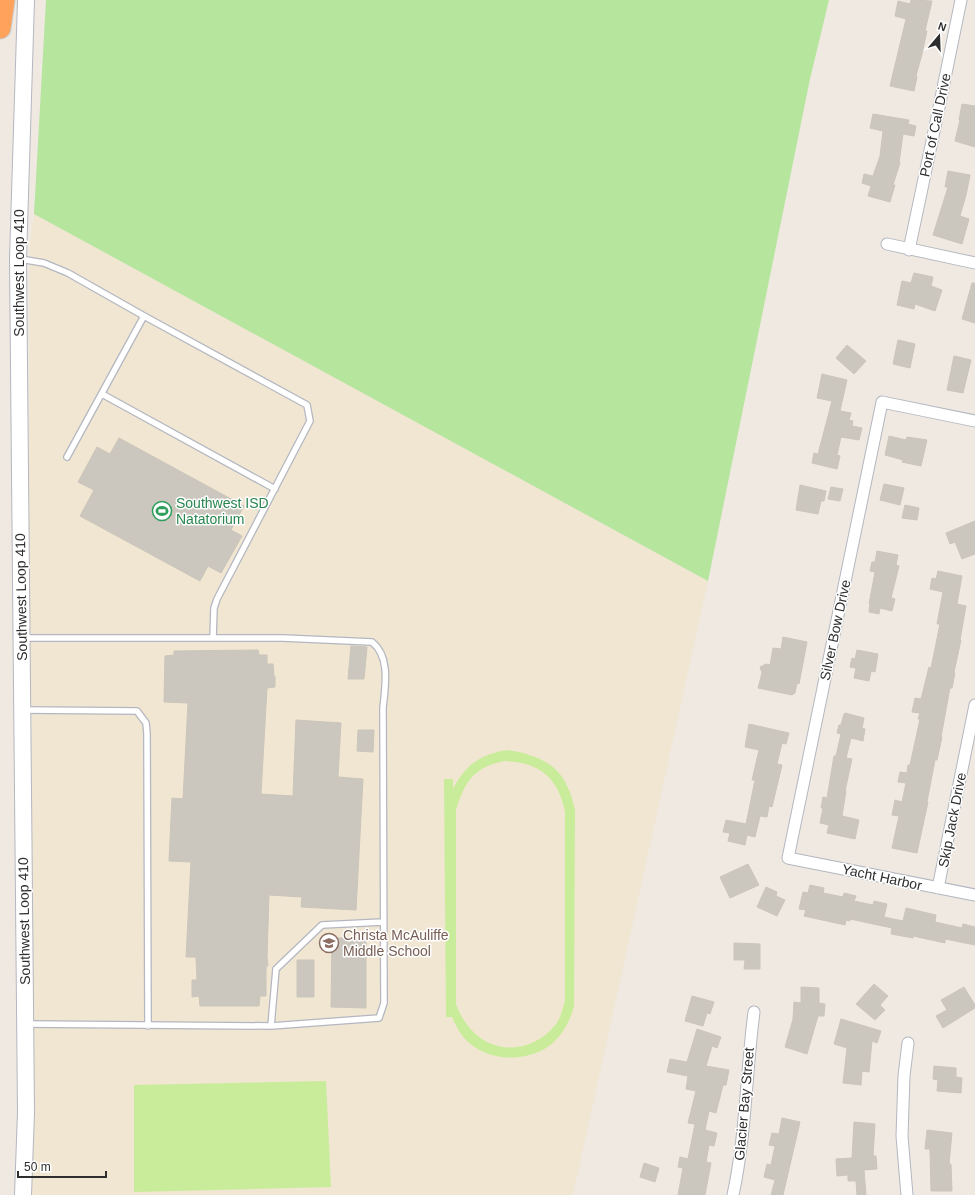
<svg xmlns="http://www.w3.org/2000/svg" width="975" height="1195" font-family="Arial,sans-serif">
<rect width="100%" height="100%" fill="#efe9e1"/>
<!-- education -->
<path fill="#f0e6d1" d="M34,214L708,581L573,1195H31L27,691L30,243Z"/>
<!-- green -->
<path fill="#b6e59e" d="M46,0H829L810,79L708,581L34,214Z"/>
<!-- pitch -->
<path fill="#c9ec9a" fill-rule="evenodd" d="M507,750C531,753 557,762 567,786C571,793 573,802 575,810L574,1007C570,1020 564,1032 554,1042C531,1063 488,1063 466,1040C459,1033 456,1025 452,1017H446L444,779H453V789C466,764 480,755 507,750ZM505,761C539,762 558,778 565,811V1001C563,1007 562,1013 559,1019C554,1029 544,1037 534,1042C500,1058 468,1038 456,1004V810C465,781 474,767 505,761Z
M326,1081L331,1187L134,1192V1085Z"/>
<!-- building -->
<path fill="#cbc7bf" stroke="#cbc5ba" d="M911,0L932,1L925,31H927L922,54L916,76L917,77L914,91L890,86L906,19L895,16L898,1L910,4Z
M962,104L975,106V147L955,141L960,120H959Z
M873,114L909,120L908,124L916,126L914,136L903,134L899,163H900L893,185H895L890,202L868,196L871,186L862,183L864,174L873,176L880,156L883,131L870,128Z
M948,171L970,175L966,195L960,216L969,219L962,244L933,235L948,187H945Z
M914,273L933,277L931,286L942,290L935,311L915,304L914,309L897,305L902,281L911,283Z
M972,283H975V323L962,319Z
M898,340L915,344L910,368L893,364Z
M847,345L866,361L854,374L836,358Z
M954,356L971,360L963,393L947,390Z
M822,374L847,380L840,411L851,413L849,420L853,421L852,426L862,428L859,440L841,437L837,455L840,456L837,469L812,463L814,453L818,454L832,401L817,398Z
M889,436L906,440L907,437L927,440L921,466L902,462L903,460L885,455Z
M119,438L244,506L231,530L242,536L221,573L208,566L200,581L80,516L94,490L78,482L97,447L110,454Z
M884,484L904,488L900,505L880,500Z
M800,485L826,491L824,501H821L818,514L796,510Z
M831,487L843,489L840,501L828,499Z
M905,505L919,508L917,520L902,518Z
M975,521V554L962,559L955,542L950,544L946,533Z
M877,551L898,555L896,565L899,566L891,598L895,599L892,611L880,608L879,614L869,612L870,604H869L875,572L870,571L872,562H875Z
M938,571L962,576L957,604L966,606L960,640H961L954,672L955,673L952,688H950L941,737H942L937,760H935L927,802H928L917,853L892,848L899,816L892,815L895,800L902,802L906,783L898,782L900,772L907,773L908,765H910L920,719H918L920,713L912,712L915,698L921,699L929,667L931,668L940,624H937L943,592L930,589L932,578L936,579Z
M783,637L807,642L799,684L797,683L795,693L792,695L758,688L762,673L760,667L766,664L770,665L773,648L781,649Z
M351,646L367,647L364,679H348Z
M258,650L259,655H267V664H273L274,677L275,676V687L267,688L261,794L293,796L296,720L341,723L338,777L363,779L356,910L301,907L302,897L269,895L267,957L268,966H266V996H260L259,1006H200L199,996L192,997V980H197L196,957H186L191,862L169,861L172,798L183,799L188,703L164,702L165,656L174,655V651Z
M857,650L878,654L875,672L871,671L869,681L854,678L856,668L850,667L852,658L855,659Z
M845,713L864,718L862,728L865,729L863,741L851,738L846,758L852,759L845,791H846L842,816L859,820L855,839L827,833L829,825L820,823L823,808H821L823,797L827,798L834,756H836L841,734L837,733L839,725H841L844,714Z
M749,724L789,733L786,744L782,743L777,764L782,765L772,807L769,806L767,817L760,816L755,837L747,835L745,845L728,841L730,833L723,832L726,820L746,824L755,780H752L759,750L745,747Z
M358,730H374L373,752L357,751Z
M748,864L759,885L730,898L720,877Z
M810,885L824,888L823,893L843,897L844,893L856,896L854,901L873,905L874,901L887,904L884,917L903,921L906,908L936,915L935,922L962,928L963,924L975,927V945L945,939V943L913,936V938L891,934L892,928L850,919V921L846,920L845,925L804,916L806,910L799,909L803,892L808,893Z
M766,887L777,892L776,896L785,900L777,916L757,907Z
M332,938H366V1008L331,1007Z
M734,943L760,944V969H744L745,960H734Z
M297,960H314V997H297Z
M874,984L888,996L880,1005L885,1010L875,1020L856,1004Z
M801,987L819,988V1003L825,1004L824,1016H818L807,1054L785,1047L793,1019L794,1002L801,1003Z
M964,987L975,1005V1008L943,1028L936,1016L947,1010L941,1000Z
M692,996L714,1002L710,1014L707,1013L703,1026L685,1021Z
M841,1019L881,1031L877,1043L872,1041L869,1072L862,1071L861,1085L843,1083L847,1048L834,1044Z
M697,1029L721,1037L717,1048L712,1046L706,1066L729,1070L726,1085H723L716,1113L709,1111L705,1130L717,1133L714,1146L709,1145L706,1162L711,1163L705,1195H678L683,1168L678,1167L680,1157L688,1159L695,1124L688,1123L696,1091L686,1089L688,1076L667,1072L670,1059L687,1062Z
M934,1066L956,1068V1077L962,1078L961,1093L937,1091L938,1080L933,1079Z
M782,1118L800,1122L783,1195H771L775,1180L764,1177L767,1164L771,1165L775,1146L769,1145L772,1133L779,1134Z
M854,1122L875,1124L873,1156H876L877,1169L864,1170L866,1195H857L856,1181H848V1175L837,1176L836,1159L852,1158Z
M927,1130L952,1133L949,1164H951L952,1191H931L930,1149H925Z
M644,1163L659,1168L655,1182L640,1177Z"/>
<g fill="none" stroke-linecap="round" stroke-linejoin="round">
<!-- lane casing -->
<g stroke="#b4b7c1" stroke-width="8">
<path id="lane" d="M20,259L44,263L68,273L144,316L307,405L310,421L217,599L214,608L213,638
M102,394L275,489
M67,457L144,316
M22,638H283L372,642C391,657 385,687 383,708L384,1003L379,1018L271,1026L27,1024
M23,710L137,711L146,723L147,733L148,1026
M271,1026L276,969L322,925L383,922"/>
</g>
<!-- street casing -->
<g stroke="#b4b7c1" stroke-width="13">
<path id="street" d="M887,244L975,263
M909,250L936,122L961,0
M975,421L882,402L788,858L975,895
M938,888L975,705
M733,1195C746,1135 746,1073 754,1012
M907,1195L902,1136L904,1076L908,1043"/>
</g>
<!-- secondary casing -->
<g stroke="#b4b7c1" stroke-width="18">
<path id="secondary" d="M23,1195L26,1112L18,259L26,0"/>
</g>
<!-- highway casing -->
<g stroke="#c9c9c9" stroke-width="23">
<path id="highway" d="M0,28L4,0"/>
</g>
<!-- lane -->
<use href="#lane" stroke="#fff" stroke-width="5.5"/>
<!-- street -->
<use href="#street" stroke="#fff" stroke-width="11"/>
<!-- secondary -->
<use href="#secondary" stroke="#fff" stroke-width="16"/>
<!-- highway -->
<use href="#highway" stroke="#ffa35c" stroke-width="21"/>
</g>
<!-- icons -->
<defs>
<g id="stadium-ring" transform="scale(1)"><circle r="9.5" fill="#fff" stroke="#2e9e5b" stroke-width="1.5"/><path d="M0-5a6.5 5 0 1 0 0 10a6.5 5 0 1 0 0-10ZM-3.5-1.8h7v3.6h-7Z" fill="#2e9e5b"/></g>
<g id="school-ring" transform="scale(1)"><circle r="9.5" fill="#fff" stroke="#8d6e63" stroke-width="1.5"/><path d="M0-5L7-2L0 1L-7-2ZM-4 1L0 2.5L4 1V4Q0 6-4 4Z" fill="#8d6e63"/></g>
</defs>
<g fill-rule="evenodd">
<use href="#stadium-ring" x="162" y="511"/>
<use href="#school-ring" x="329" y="943"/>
</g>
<g text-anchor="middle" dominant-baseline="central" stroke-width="3" stroke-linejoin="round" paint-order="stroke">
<!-- street labels -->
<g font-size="14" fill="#2e2e2e" stroke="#fff">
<text transform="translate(935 125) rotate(-78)">Port of Call Drive</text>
<text transform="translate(19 273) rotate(-90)">Southwest Loop 410</text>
<text transform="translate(21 597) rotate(-91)">Southwest Loop 410</text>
<text transform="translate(835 630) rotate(-78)">Silver Bow Drive</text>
<text transform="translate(952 820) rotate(-79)">Skip Jack Drive</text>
<text transform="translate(882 877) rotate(12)">Yacht Harbor</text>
<text transform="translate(24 921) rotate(-91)">Southwest Loop 410</text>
<text transform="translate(744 1104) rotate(-85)">Glacier Bay Street</text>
</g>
<!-- leisure labels -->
<g font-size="14" fill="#27864d" stroke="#fff" text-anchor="start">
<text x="176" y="503">Southwest ISD<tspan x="176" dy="16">Natatorium</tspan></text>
</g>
<!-- education labels -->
<g font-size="14" fill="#785e54" stroke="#fff" text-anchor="start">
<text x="343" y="935">Christa McAuliffe<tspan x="343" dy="16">Middle School</tspan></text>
</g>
</g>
<!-- north arrow -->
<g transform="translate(939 36) rotate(19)" stroke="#ffffff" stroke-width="3" paint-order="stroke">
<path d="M0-3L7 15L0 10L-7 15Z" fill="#2e2e2e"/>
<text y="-6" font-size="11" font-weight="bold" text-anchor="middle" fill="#2e2e2e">N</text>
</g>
<!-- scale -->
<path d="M18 1171v6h88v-6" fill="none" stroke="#2e2e2e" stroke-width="2"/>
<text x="24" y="1171" font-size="12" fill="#2e2e2e" stroke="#ffffff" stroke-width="3" paint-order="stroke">50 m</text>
</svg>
